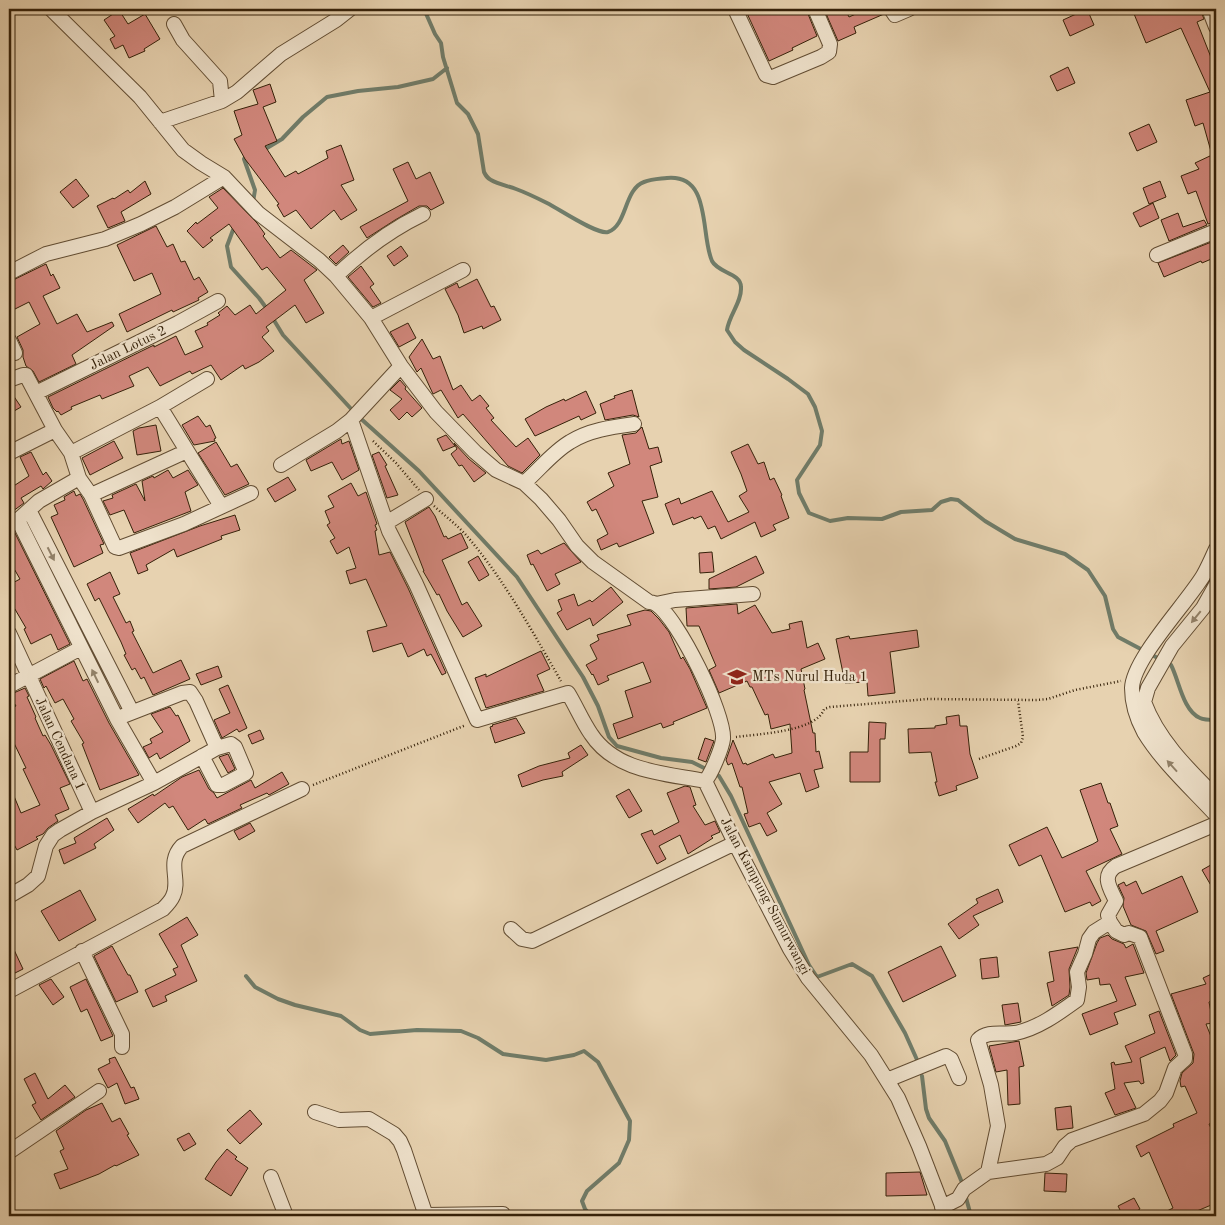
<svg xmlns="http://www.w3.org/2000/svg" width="1225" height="1225" font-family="'Old Standard TT',serif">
<rect width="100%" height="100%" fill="#e7d2b0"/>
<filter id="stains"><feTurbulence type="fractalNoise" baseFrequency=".004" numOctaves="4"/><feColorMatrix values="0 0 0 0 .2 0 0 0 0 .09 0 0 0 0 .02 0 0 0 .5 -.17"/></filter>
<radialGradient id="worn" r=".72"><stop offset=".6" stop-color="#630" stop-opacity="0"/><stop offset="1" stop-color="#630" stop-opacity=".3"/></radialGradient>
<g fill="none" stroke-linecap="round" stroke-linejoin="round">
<!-- stream -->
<path stroke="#707c69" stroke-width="4" d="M424,9L435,34L441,43L443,57L457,103L468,114L478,134L484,172C486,176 487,178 491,180C498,184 508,186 516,189C527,193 537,198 547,203C559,209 597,235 608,232C627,226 624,189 644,182C652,179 659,179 667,178C712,174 700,234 712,261C718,273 741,273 741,287C742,302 729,315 727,330L735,342L744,350L788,379L808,394L815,407L822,431L820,445L797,480L799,493L809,513L830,521L848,518L882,519L901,512L932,510L941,502L951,499L958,500L985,521L1015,539L1065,554L1088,570L1105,596L1113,629L1118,637L1171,665C1179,680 1183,711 1200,718C1204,720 1211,720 1216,720
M262,148H267L282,139L303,117L327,97L358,91L398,87L433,79L447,68
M247,154L244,159L255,190L253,202
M236,227L233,230L227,246L231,267L259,298L267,309
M272,317L283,335L354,412
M359,417L419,471L517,577L583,677L598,706L609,737L617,746L661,758L692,762L708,770
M714,773L719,776L731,796L809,965L817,977L852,964L872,976L905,1033L918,1062
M246,976L255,987L278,999L295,1005L341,1016L360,1030L370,1034L417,1030L461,1031L478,1038L503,1054L546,1060L574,1055L584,1051L598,1062L630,1121L629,1140L619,1163L587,1191L582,1201L585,1209L591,1216
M922,1076L926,1109L929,1118L945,1141L963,1185
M965,1194L971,1216"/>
</g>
<!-- building -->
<path fill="#d1877c" stroke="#352109" d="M745,9H806L817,36L792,48L793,50L769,61Z
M824,9H845L849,17L867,9H882L884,14L854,27L856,33L838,41Z
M1087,9L1094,25L1070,36L1063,20Z
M1132,9H1200L1204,19L1197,22L1216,70V221L1208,224L1196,191L1188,194L1181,176L1199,169L1195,163L1212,155L1203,123L1195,126L1186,100L1210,92L1181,28L1146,43Z
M119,10L128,24L145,14L160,39L144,49L145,51L129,58L123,45L115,49L110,39L115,36L104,20Z
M1068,67L1075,83L1057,91L1050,76Z
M270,84L276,102L263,107L277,141L265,146L285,177L296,171L298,174L328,158L326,151L341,145L354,180L341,185L357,210L341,220L334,210L311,229L296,210L284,217L277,205L279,204L245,159L234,139L242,135L234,111L258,104L253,90Z
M1149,124L1157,142L1137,151L1129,133Z
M408,162L416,179L430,172L444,203L431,210L427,206H419L395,220L367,238L360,227L408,201L393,169Z
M76,179L89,196L73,208L60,192Z
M145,181L151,194L121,212L125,221L108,228L97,206L113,198L114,199L128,190L130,193Z
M1160,181L1166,197L1149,204L1143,188Z
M223,188L257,223L265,234L263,236L280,258L291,250L317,270L304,280L324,313L306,323L295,305L266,327L269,331L262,337L274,351L259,362L245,369L243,365L221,380L211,365L192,374L190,371L160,386L148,367L129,376L134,386L102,399L100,395L71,407L72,409L61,415L58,411L57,412L53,408L48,397L154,345V347L176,336L185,355L203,347L195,331L208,325L207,323L220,315L218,313L227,306L235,315L250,305L256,314L286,290L268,268L267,267L262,270L229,224L210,238L213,240L203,248L187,231L196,222L197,224L218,208L209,197Z
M1153,203L1159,218L1140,227L1133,213Z
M1178,213L1183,227L1204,220L1207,225L1169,241L1161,220Z
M156,226L167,247L173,244L181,262L185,261L194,280L199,277L208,292L198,298L199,300L173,312L172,310L127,332L119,314L161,294L152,273L134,281L117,245Z
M1214,241L1216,246V257L1202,263L1201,261L1164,277L1158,263Z
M343,245L349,252L336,264L329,257Z
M401,246L408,256L394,266L387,256Z
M46,264L51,276L53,274L60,288L43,296L57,324L77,314L87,332L112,322L114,326L72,355L76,364L39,382L33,371L26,366L23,357V350L17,337L40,324L29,302L9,312V282Z
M361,266L374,284L370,287L381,303L373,307L348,277Z
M477,279L491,307L494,306L501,320L483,329L482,326L464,333L458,315L445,289L457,283L459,288Z
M408,323L416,338L399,347L390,332Z
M422,339L433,359L440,356L453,390L461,385L472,401L480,395L489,406L486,408L494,418L491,420L516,447L528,438L540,455L522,473L508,466L463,414L458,418L441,390L433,394L421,368L417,372L409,357Z
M400,380L406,387L405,389L422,408L412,417L407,412L399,420L390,410L402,399L390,390Z
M9,389L21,407L9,414Z
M632,390L639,417L633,415L605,420L600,404L615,398L614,396Z
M586,391L596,413L581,420L579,416L535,436L525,419L546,407L564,399L565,401Z
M198,416L206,427L210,425L216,438L214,439L215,441L194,445L182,425Z
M156,425L161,451L137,455L133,431L139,428Z
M642,427L649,449L658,447L662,462L650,466L658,497L642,501L654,533L619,547L617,543L601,550L597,540L608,534L596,509L592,511L587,502L614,486L608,473L630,464L622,435L636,433Z
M446,435L455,446L443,451L437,439Z
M341,439L342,444L349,441L359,470L342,480L332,462L311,471L306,460Z
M114,441L123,458L90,475L82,458Z
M216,442L231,467L237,464L249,484L225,495L198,453Z
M454,443L469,459L486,473L474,482L462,465L459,466L451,454L457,449Z
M748,444L758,464L764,462L770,480L774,478L782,495L781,496L789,518L773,525L776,530L761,537L755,522L721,539L715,526L708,529L701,516L694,519L693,517L673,525L665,504L679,498L681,504L712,491L728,522L749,512L739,496L747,491L741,474L731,452Z
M31,452L43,475L46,472L52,481L43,489L41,486L21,498L24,503L9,514V489L29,476L20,457Z
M379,452L387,465L385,466L398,495L387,498L372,455Z
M168,470L173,478L188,470L198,485L185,492L191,511L134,533L124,510L110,515L103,501L113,498L112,495L136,484L145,501L142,481L153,476L154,478Z
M288,477L296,490L275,502L267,489Z
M351,483L358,496L366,492L377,524L375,525L377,530L375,531L379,555L390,552L408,588L446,673L442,675L431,654L427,656L424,649L408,657L402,643L373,652L367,631L387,626L366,579L350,584L346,571L356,568L349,547L337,554L330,541L335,538L327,525L330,523L325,511L334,507L328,496Z
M74,491L76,496L80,494L83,499L104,544L100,545L103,553L74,567L51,517L58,514L54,505L65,500L64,497Z
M429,507L435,516L444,537L446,536L448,539L461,533L468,548L442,560L462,605L467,602L482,626L463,637L447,611L439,594L437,595L423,571H424L405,522Z
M235,515L240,530L221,536L222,539L177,557L174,549L146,565L148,570L138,574L130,553L200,526Z
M14,531L70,644L58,650L51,634L31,644L24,629L26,628L9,599V585L20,579L9,560V533Z
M564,543L581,562L555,574L560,584L547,591L533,564L531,565L527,555L538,550L541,554Z
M712,552L714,572L700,573L699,553Z
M478,556L489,575L479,581L468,562Z
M756,556L764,573L736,587L709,589V579Z
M110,572L120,594L113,597L126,623L130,621L134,631L132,632L153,673L181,660L190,679L153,695L144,677L141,679L135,668L132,670L124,655L126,654L121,642L99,598L95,601L87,584Z
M611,587L623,602L593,626L590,618L567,630L557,613L562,610L558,600L574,594L578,606L590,600L592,602Z
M737,604L738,614L755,605L772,633L790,629L789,624L802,621L807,648L818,643L825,659L801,669L805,689L804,690L813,733H815L816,752L819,751L823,768L814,770L819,787L806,792L800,773L769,782L782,804L767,813L777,831L767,836L760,823L749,827L744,814L748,813L742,787H740L732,763L728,765L726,760L733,740L743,764L746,763L747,765L773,754L775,758L792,753L790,724L771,729L768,714L765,715L752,687H750L747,681L719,693L709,670L716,666L699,626H687L686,608Z
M645,610L651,611L659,619L669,632L681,659L683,657L690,669L707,708L673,722L674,724L663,728L661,723L618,739L613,724L633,717L625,691L651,682L643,662L607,676L609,680L598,685L593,674L592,675L586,665L597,659L590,645L599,640L597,635L631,625L627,615Z
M917,630L919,647L890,652L895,693L868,696L867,682L845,683L836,639L849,636L850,639Z
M541,651L550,669L537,675L544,691L486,708L475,678L486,674V677Z
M74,661L83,681L87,679L109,723L139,775L100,790L82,744L84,743L71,721L74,719L63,699L55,703L46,686L44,688L40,679Z
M218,666L222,677L201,685L196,674Z
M228,685L247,728L239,732L237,729L222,738L214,720L230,713L219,689Z
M25,688L29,696L27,697L36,717L35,718L43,736L45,735L51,745L70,784L60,788L69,809L55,815L58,821L48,828L43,834L36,837L38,839L17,850L9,835V784L21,813L40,805L23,769L26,768L13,741L9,744V709L16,706L9,695Z
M170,707L176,716L178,715L190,741L160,759L157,753L149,758L143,747L152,743L150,739L163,732L151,714Z
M959,715L960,726H967L970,754L978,778L956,786L957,790L939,796L935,782H937L931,752L909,753L908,729L935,728V726L947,724L946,717Z
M516,718L525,733L495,743L490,727L493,726L492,725Z
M869,722L886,723L885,739H880V782H850V752H868Z
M260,730L264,739L252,744L248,735Z
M705,738L714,741L706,762L698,759Z
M581,745L588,755L562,772L563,776L543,780L522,787L518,775L539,766L570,758L568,753Z
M228,754L235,769L228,773L219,757Z
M199,770L209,789L214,793L217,798L251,780L255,788L282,772L289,784L269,795L267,793L240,805L242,808L208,824L205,819L188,830L173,806L169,808L165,803L138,823L128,809L153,794L154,796L182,777Z
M1101,783L1108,803H1110L1118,826L1110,829L1122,854L1086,871L1101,901L1092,906L1090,902L1065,912L1041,855L1019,866L1009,845L1047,827L1062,858L1093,844L1098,841L1080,790Z
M685,786L690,787L696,805L693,806L705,825L715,821L720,832L711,836L713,838L688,854L680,835L659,846L666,859L657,864L641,834L652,830L654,835L679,822L667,793Z
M629,789L642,811L629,818L616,796Z
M107,818L114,830L94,844L96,848L64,864L59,850L76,843L74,838Z
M250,823L255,831L239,840L234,831Z
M1216,862V894L1202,870Z
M1182,876L1198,912L1156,931L1164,951L1156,954L1146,931L1131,925L1123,906L1124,898L1118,885L1124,882L1126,886L1136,881L1142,894Z
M998,889L1003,902L973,916L979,925L959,939L948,924L978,903L976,899Z
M80,890L96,920L59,941L41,911Z
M187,917L198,935L181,945L197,981L165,996L167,1001L153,1007L145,990L176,975L173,969L178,967L159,934Z
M1108,935L1112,939L1124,944L1126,948L1133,944L1144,973L1125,977L1136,1005L1114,1013L1118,1024L1090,1035L1082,1014L1117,1001L1110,984L1100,985L1099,978L1087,980L1086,973L1097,943L1100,938Z
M9,939L23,969L9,976Z
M112,946L128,975H130L138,992L116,1002L94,956Z
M941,946L956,976L903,1002L888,972Z
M1078,947L1069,969L1070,987L1069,995L1052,1006L1047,983L1054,981L1049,952Z
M997,957L999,977L982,979L980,959Z
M1216,972V1006L1213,1000L1209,1002L1213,1023L1206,1024L1216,1049V1121L1209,1124L1216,1139V1203L1185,1216H1157L1173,1208L1149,1152L1141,1157L1136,1146L1174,1127L1173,1124L1197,1113L1185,1086L1181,1087L1180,1081L1182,1073L1193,1063L1194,1054L1171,994L1206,984L1203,978Z
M51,979L64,997L53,1005L39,985Z
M86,979L113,1036L101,1041L87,1009L81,1012L70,987Z
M1018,1003L1021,1022L1005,1025L1002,1005Z
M1159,1011L1176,1055L1170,1061L1165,1047L1140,1058L1144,1083L1141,1084L1139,1081L1124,1083L1136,1108L1115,1115L1105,1093L1115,1089L1111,1063L1114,1062L1115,1065L1132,1062L1125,1046L1155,1033L1149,1015Z
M1019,1041L1024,1066L1019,1067L1020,1104L1008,1105L1007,1070L996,1072L989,1046Z
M115,1057L131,1088L134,1087L139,1099L125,1104L117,1083L108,1088L98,1069L110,1063L109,1059Z
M35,1073L48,1099L65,1085L75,1097L41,1120L32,1105L36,1103L24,1079Z
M102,1103L112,1122L120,1118L129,1134L127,1135L139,1155L116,1166L115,1165L99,1174L60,1189L54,1174L68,1169L60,1151L64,1149L56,1131L86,1110Z
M1071,1106L1073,1128L1057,1130L1055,1108Z
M250,1110L262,1124L240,1144L227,1130Z
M189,1133L196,1144L184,1151L177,1139Z
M227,1149L237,1157L235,1159L248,1168L231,1196L205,1179L216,1162Z
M920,1172L927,1195L886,1196V1173Z
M1045,1173L1067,1174L1066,1192L1044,1191Z
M1134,1198L1140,1209L1129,1216H1123L1118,1206Z"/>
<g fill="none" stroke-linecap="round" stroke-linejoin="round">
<!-- minor casing -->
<g stroke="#624d33" stroke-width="16">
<path id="minor" d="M51,9L140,97L183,150L201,163L224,177L258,213L319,260L336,276L371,318L401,366L436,412L475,452L496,470L524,483L541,499L559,520L577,546L593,562L649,602C651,602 654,603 656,604C678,618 725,714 723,739C722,748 711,775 705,781
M735,9L766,75L773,77L821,57L829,52L830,44L815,9
M891,9L895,15L909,9
M1209,9L1216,27
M174,24L183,40L220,81L222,101
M160,122L222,101L237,92L281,54L336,20L350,9
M1157,255L1216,231
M9,273L46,254L105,239L141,224L175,207L224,177
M336,276C362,251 390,230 423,214
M371,318L463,270
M9,340L15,353
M9,380L23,375H26L55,430L71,453L79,478L91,495L115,547L119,548L184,524L251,493
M36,393L178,323L218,301
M160,407L221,506
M351,420L389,531L416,584L477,720L568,693C576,706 582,721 591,734C616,772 664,773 705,781
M9,453L55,430
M71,453L160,407L207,379
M281,465L337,431L351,420L401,366
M524,483C539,470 553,452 570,442C589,430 612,427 634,424
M91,495L187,451
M29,510L132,712
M18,520L117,719L154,783
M386,523L426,499
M9,524L18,520L39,501L79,478
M1216,549C1212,558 1208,567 1203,576C1186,604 1133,659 1132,688C1132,703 1137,719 1144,732C1163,763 1192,789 1216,815
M1216,585L1203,608L1172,646L1148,688L1144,702C1158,740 1188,769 1216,797
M656,604L675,600L753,594
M9,633L92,812
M9,686L81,648
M123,716L182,693L190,692L196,701L217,748
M705,781L735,843L790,949L808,978L871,1055L898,1098L919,1146L946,1216
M9,896L28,885L38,876L46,846L53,835L60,830L92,812L154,783L217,748L231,744L235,747L246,773L223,785H217L202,756
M511,929L522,939L532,941L735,843
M82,951L122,1034V1047
M9,991L163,909C167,905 171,901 173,896C181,879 166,863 182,846L302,789
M887,1080L946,1056L951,1059L959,1078
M315,1112L339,1120L369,1119L394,1134L400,1141L404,1150L426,1216
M9,1152L99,1091
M988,1172L998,1126L991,1085L978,1040C987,1030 1003,1035 1015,1033C1037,1029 1059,1013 1077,1000L1079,987L1077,972L1085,954L1089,939L1094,932L1110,922L1108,915L1116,901C1110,888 1101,876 1116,866L1216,824
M271,1177L286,1216
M942,1207L958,1199L964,1189L988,1172L1046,1164L1057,1158L1065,1146L1072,1140L1144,1114L1160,1101L1166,1093L1175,1068L1185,1059V1054L1140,937L1129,933L1124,935L1116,931L1110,922
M426,1215L503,1214"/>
</g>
<!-- path -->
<path stroke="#352109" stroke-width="2.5" stroke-dasharray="1 2.5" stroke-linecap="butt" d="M373,441L396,463L419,490
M434,506C445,516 457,525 466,535C504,579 532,631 561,681
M736,737C756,734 817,732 824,709L830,707L928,699L1036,700L1048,699L1075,690L1121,681
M979,759L1016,746L1021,743L1023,737L1018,701
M313,785L466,725"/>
<!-- minor -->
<use href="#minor" stroke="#efe2cc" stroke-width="14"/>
</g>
<!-- one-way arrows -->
<defs><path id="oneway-solid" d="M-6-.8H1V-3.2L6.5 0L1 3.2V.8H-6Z" transform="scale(1.25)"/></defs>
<g fill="#92826a">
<use href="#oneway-solid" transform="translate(51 554) rotate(63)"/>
<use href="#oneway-solid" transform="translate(1196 617) rotate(129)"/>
<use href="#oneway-solid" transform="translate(95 676) rotate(-116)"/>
<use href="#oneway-solid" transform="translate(1172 766) rotate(-132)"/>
</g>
<!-- icons -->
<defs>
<g id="school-bare" transform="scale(1.5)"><path d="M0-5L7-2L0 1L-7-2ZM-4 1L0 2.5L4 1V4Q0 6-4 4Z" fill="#8f2418" stroke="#efe2cc" stroke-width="2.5" paint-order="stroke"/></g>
</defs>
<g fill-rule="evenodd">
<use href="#school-bare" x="737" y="677"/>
</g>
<g text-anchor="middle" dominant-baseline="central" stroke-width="4.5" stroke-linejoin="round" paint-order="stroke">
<!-- street labels -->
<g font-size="14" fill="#352109" stroke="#efe2cc">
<text transform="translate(128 348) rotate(-26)">Jalan Lotus 2</text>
<text transform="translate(60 744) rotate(65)">Jalan Cendana 1</text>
<text transform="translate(765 896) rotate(62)">Jalan Kampung Sumurwangi</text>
</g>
<!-- poi labels -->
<g font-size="14" fill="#352109" stroke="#efe2cc" text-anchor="start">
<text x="752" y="677">MTs Nurul Huda 1</text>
</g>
</g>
<!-- margin -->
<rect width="1225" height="1225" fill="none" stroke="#e7d2b0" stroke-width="30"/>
<rect x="10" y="10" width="1205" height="1205" fill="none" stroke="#352109" stroke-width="2.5"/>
<rect x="15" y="15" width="1195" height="1195" fill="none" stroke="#352109"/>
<rect width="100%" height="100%" filter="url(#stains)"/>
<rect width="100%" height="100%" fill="url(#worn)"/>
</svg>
